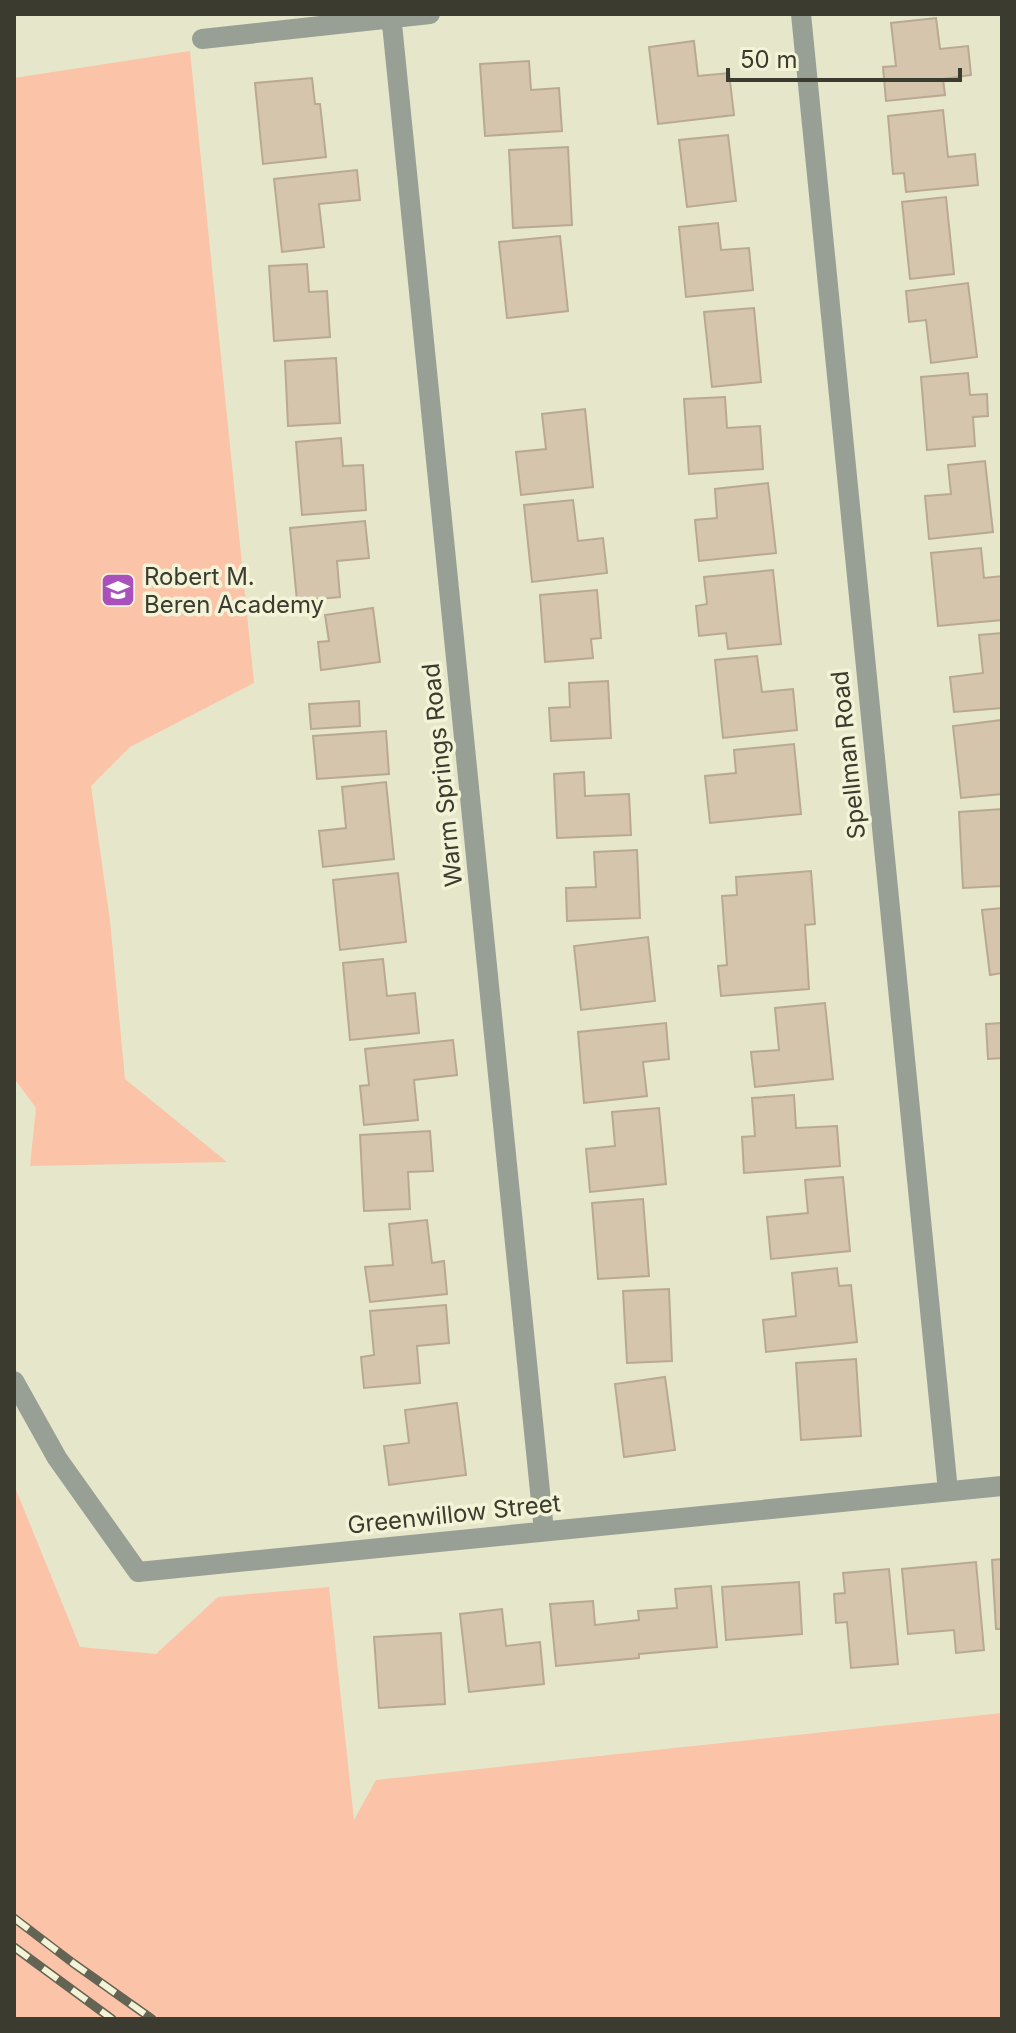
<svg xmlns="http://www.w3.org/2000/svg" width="1016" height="2033" font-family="Inter,sans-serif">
<rect width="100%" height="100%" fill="#e6e6ca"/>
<!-- green -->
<path fill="#fbc3a8" d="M190,51L254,683L130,747L91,786L110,921L125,1079L227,1162L30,1166L36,1108L14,1078V78Z
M14,1485L80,1647L156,1654L218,1597L329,1587L354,1820L376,1780L1002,1713V2019H14Z"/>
<!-- building -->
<path fill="#d5c5ad" stroke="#b9a992" stroke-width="2" d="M936,18L940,49L968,46L971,75L943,79L945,95L886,101L883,67L896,66L891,23Z
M694,41L698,76L729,73L734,115L658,124L649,47Z
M529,61L531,90L559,88L562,131L485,136L480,64Z
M312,78L315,104H320L326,157L263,164L255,83Z
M943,110L948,157L975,154L978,185L906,192L904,173L893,174L888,116Z
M728,135L736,201L687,207L679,140Z
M568,147L572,225L513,228L509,150Z
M357,170L360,200L319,204L324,247L282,252L274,179Z
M946,197L954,274L910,279L902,202Z
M718,223L721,250L749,248L753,290L686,297L679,227Z
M560,236L568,311L507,318L499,242Z
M307,264L309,292L327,291L330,337L274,341L269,266Z
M968,283L977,357L931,363L926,320L909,322L906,291Z
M754,308L761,382L712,387L704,312Z
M336,358L340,423L288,426L285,361Z
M968,373L970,395L987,394L988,416L973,417L975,446L927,450L921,377Z
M725,397L727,428L760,426L763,469L689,474L684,399Z
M585,409L593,487L521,495L516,452L546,449L542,414Z
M341,438L343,466L363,465L366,510L302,515L296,442Z
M985,461L993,532L929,539L925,496L951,494L948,465Z
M768,483L776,553L699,561L695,520L717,518L715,489Z
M573,500L578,541L603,538L607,573L532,582L524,505Z
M365,521L369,558L337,561L340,597L297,601L290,528Z
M981,548L984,578L1002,576V620L938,626L931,553Z
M773,570L781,644L728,649L726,633L699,636L696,606L707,604L704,577Z
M597,590L601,638L591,639L593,658L545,662L540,595Z
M373,608L380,662L321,670L318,642L329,641L325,615Z
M1002,633V708L954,712L950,677L983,673L979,635Z
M757,656L762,692L793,689L797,730L723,738L715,660Z
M608,681L611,738L551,741L549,708L570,707L569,683Z
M359,701L360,726L311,729L309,704Z
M1002,720V794L961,798L953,726Z
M386,731L389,774L317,779L313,736Z
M794,744L801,814L710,823L705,776L736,773L734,750Z
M584,772L585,796L629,794L631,835L557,838L554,774Z
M386,782L394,859L323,867L319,831L346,828L342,787Z
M1002,809V886L963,888L959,812Z
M637,850L640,918L567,921L566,888L596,887L594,852Z
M811,871L815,924L805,925L809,989L721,996L718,966L727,965L722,896L737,895L736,877Z
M398,873L406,942L340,950L333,880Z
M1002,908V973L990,975L982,910Z
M648,937L655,1001L581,1010L574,946Z
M383,959L387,996L415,993L419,1033L350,1040L343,963Z
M825,1003L833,1079L755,1087L751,1052L779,1050L775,1008Z
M666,1023L669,1059L643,1062L647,1096L584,1103L578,1032Z
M1002,1023V1058L988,1059L986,1024Z
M453,1040L457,1075L414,1080L418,1120L364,1125L360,1086L369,1085L365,1049Z
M794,1095L796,1128L837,1126L840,1166L744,1173L742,1137L755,1136L752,1098Z
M659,1108L666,1184L590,1192L586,1149L615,1146L612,1112Z
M430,1131L433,1171L408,1172L410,1209L364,1211L360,1135Z
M843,1177L850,1251L771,1259L767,1217L808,1213L805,1180Z
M643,1199L649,1276L598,1279L592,1203Z
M427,1220L432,1263L444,1261L447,1294L370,1302L365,1267L393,1265L389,1224Z
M837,1268L839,1286L851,1285L857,1342L766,1352L763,1320L796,1316L792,1273Z
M669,1289L672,1361L627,1363L623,1291Z
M446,1305L449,1343L417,1346L420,1383L364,1388L361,1357L374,1355L370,1311Z
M856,1359L861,1436L801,1440L796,1363Z
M665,1377L675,1450L624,1457L615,1384Z
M457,1403L466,1475L389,1485L384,1446L409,1443L405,1410Z
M1002,1559V1629H996L992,1560Z
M976,1562L984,1650L956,1653L954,1630L908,1634L902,1569Z
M889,1569L898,1664L851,1668L847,1622L836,1623L834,1594L845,1593L843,1573Z
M799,1582L802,1634L726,1640L722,1587Z
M711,1586L717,1647L639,1654V1658L556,1666L550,1604L593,1601L595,1625L639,1620L638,1611L677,1608L675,1589Z
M502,1609L506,1646L540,1642L544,1684L469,1692L460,1614Z
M441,1633L445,1704L379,1708L374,1637Z"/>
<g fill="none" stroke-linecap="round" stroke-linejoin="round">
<!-- minor -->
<path stroke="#989f95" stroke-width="20" d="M391,14L544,1531
M801,14L948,1491
M202,39L430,14
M14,1381L57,1458L138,1572L1002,1486"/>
<!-- rail casing -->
<g stroke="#646454" stroke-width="9">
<path id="rail" d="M14,1918L73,1963L152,2019
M14,1947L112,2019"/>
</g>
<!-- rail -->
<use href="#rail" stroke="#f3f3d7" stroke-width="6" stroke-dasharray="18" stroke-linecap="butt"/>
</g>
<!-- icons -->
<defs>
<g id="school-square" transform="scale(1.8)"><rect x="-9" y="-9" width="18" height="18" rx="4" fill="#a950bc" stroke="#f3f3d7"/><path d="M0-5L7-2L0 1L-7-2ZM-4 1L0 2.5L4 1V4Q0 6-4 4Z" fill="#fff"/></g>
</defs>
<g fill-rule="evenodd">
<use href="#school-square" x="118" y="590"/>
</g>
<g text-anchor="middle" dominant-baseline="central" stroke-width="7" stroke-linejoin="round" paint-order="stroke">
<!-- poi labels -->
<g font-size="24" fill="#3b3b30" stroke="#f3f3d7" text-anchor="start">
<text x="144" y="576">Robert M.<tspan x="144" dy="28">Beren Academy</tspan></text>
</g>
<!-- street labels -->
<g font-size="24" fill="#3b3b30" stroke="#f3f3d7">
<text transform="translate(848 755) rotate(-96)">Spellman Road</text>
<text transform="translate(442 775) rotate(-96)">Warm Springs Road</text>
<text transform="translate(454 1514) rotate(-6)">Greenwillow Street</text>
</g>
</g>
<!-- border -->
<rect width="1016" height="2033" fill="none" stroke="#3b3b30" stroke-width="32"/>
<!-- scale -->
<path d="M728 68v12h232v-12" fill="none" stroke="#3b3b30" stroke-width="4"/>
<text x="740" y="68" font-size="24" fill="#3b3b30" stroke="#f3f3d7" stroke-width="6" paint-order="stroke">50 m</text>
</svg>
